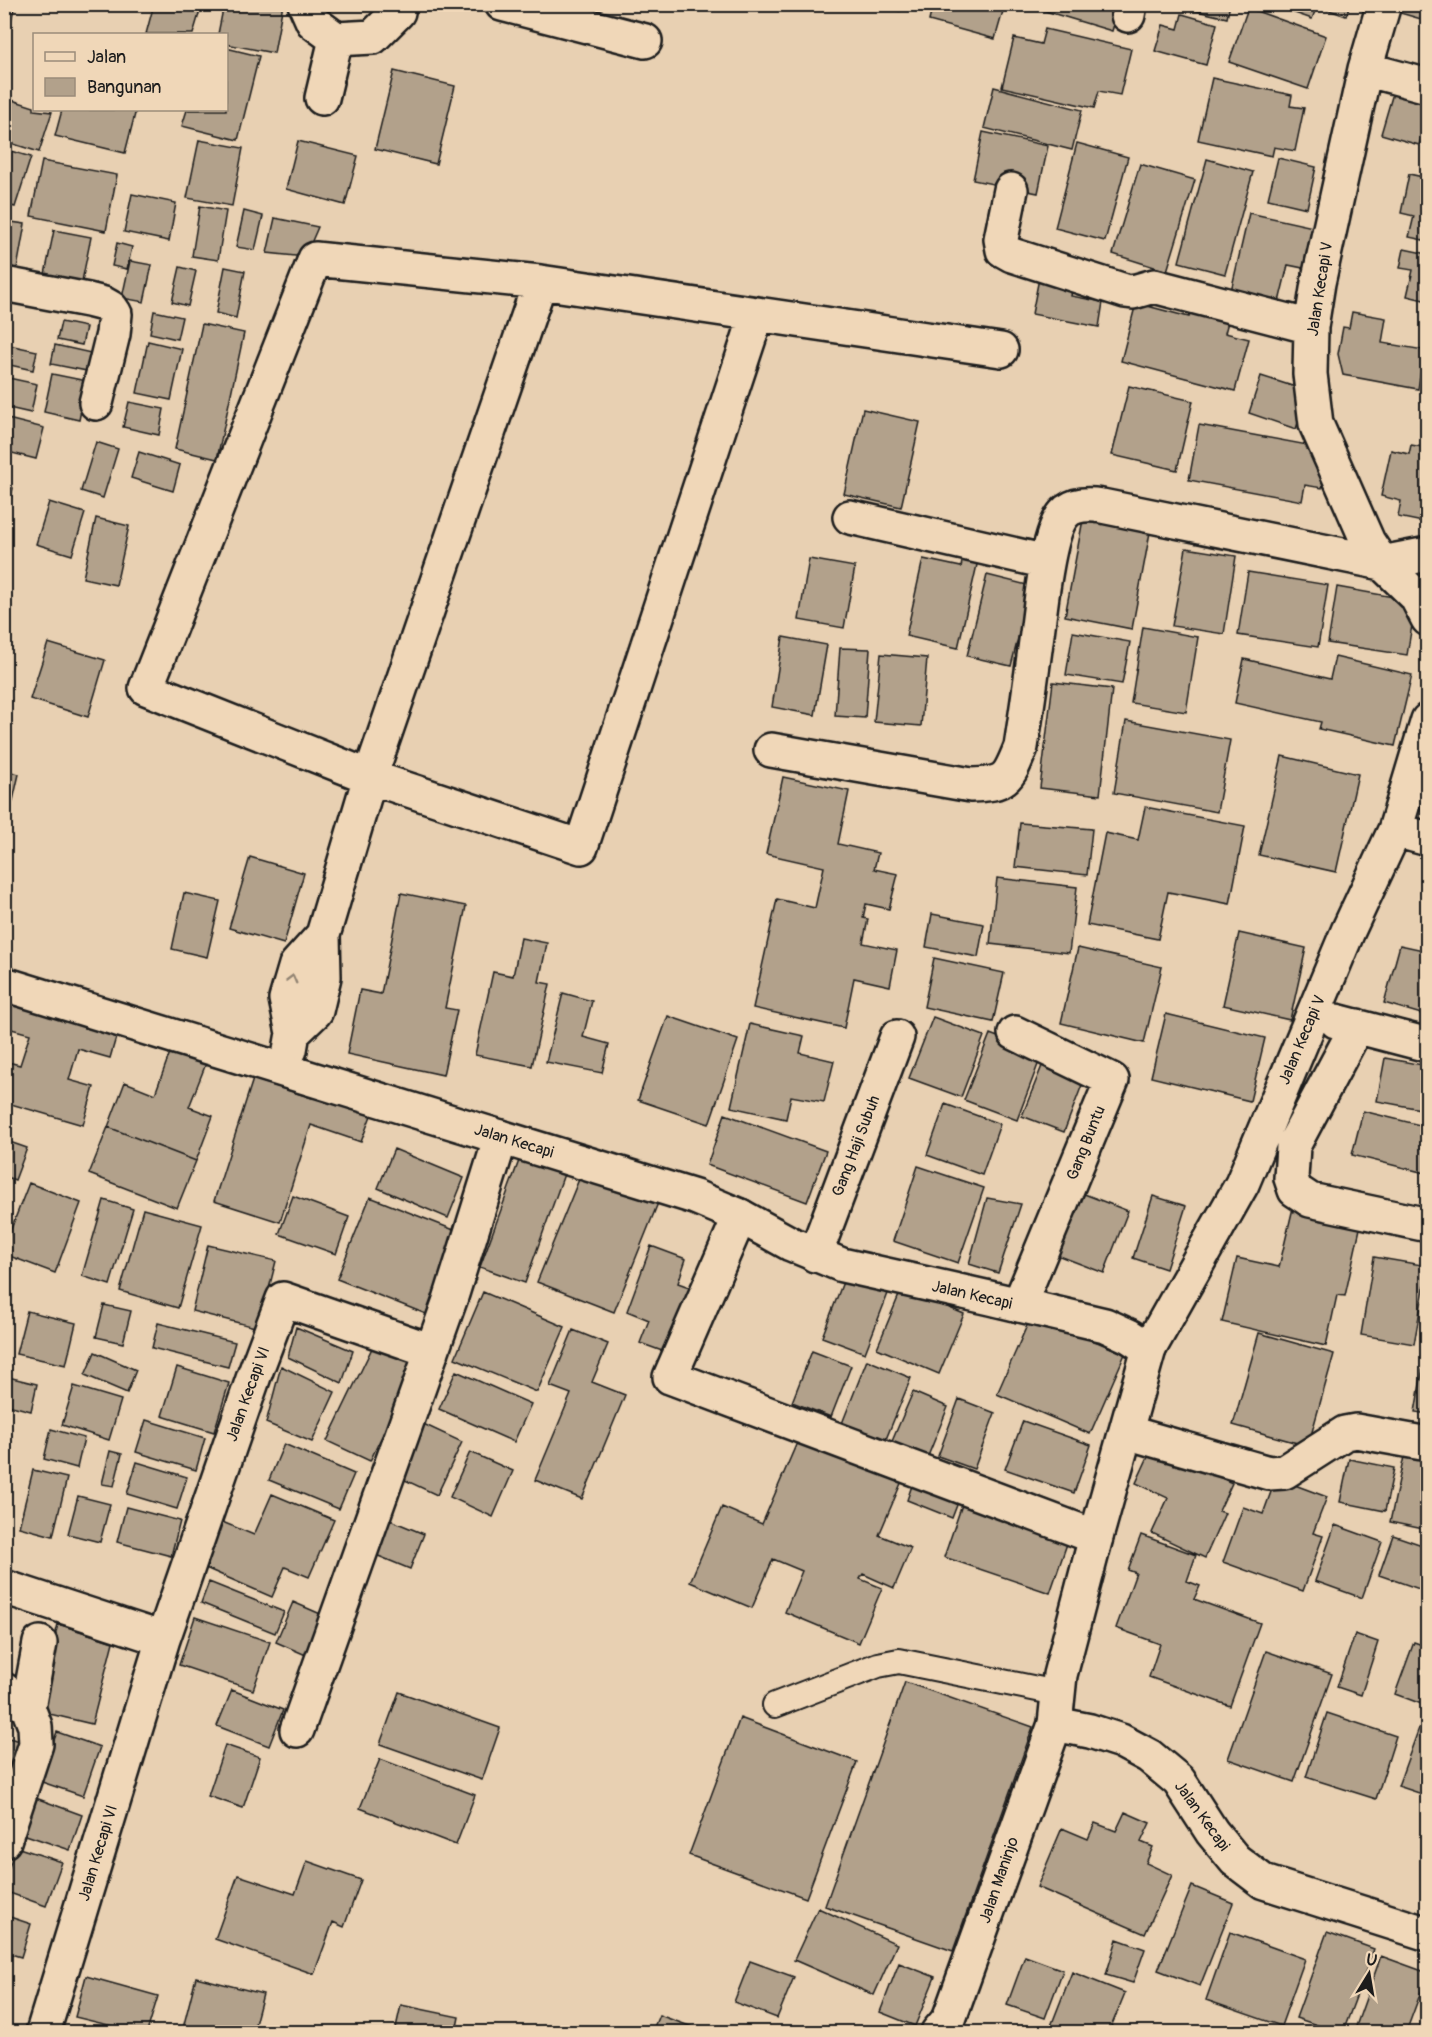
<svg xmlns="http://www.w3.org/2000/svg" width="1432" height="2037" font-family="Pangolin,sans-serif">
<rect width="100%" height="100%" fill="#e8d0b2"/>
<filter id="ink" filterUnits="userSpaceOnUse"><feTurbulence type="fractalNoise" baseFrequency=".0167" numOctaves="2"/><feDisplacementMap in="SourceGraphic" scale="12" xChannelSelector="R" yChannelSelector="G"/><feConvolveMatrix kernelMatrix="1 2 1 2 8 2 1 2 1" color-interpolation-filters="sRGB"/></filter>
<g filter="url(#ink)">
<!-- building -->
<path fill="#b2a18b" stroke="#1c1c1c" stroke-width="1.5" d="M4,4H15L6,42H4Z
M154,4H202L193,34H146Z
M224,4H283L274,53L226,44V34H218Z
M873,4H902L900,11Z
M933,4H1005L995,39L929,21Z
M1036,4H1120L1112,31L1035,8Z
M1167,4H1230L1227,18Z
M1269,4H1350L1346,16L1317,6L1312,19Z
M1392,4H1428V21L1390,10Z
M1248,8L1326,36L1308,89L1229,62Z
M1182,14L1217,24L1206,65L1155,51L1163,25L1178,29Z
M1045,29L1131,49L1120,95L1099,91L1094,108L1002,87L1014,38L1041,44Z
M226,48L259,56L238,140L182,126L187,110H226Z
M394,71L455,86L436,164L375,149Z
M1212,78L1292,95L1290,106L1304,108L1295,151L1274,147L1272,156L1198,140Z
M994,87L1082,110L1072,150L984,128Z
M1393,93L1428,103V136L1422,135L1419,145L1381,134Z
M12,100L34,107V110L52,112L39,152L4,141V123Z
M62,110H136L125,153L55,136Z
M983,132L1048,146L1038,193L973,180Z
M199,140L243,148L232,206L187,198Z
M298,141L358,156L345,205L286,189Z
M1077,143L1128,157L1105,241L1055,228Z
M4,149L31,157L15,207L4,204Z
M1428,157V241L1409,237L1414,216L1401,213L1409,174L1423,177Z
M1278,158L1316,167L1307,208L1268,199Z
M1207,159L1253,172L1225,274L1179,262Z
M42,161L117,175L106,231L31,216Z
M1140,164L1195,180L1167,271L1113,254Z
M132,194L176,203L169,241L124,232Z
M200,206L226,211L218,260L192,256Z
M244,211L263,216L255,250L236,247Z
M1249,213L1322,229L1313,270L1288,265L1279,302L1231,291Z
M275,218L318,227L305,257L267,253Z
M4,221L25,224L16,274L4,272Z
M54,230L91,237L79,296L42,289Z
M117,243L132,247L127,269L112,266Z
M1404,249L1428,254V301L1407,296L1413,270L1400,268Z
M130,261L152,265L144,302L122,298Z
M180,267L196,271L188,306L172,302Z
M225,267L245,271L236,318L216,313Z
M1040,273L1074,280L1071,296L1103,302L1099,327L1032,314Z
M1136,303L1189,317L1191,308L1229,318L1225,333L1249,339L1235,391L1121,361Z
M4,306L10,307L4,334Z
M154,311L182,317L177,339L150,333Z
M1352,312L1386,318L1382,343L1424,350L1418,389L1343,375L1338,354L1343,327L1349,328Z
M61,322L86,327L82,345L57,340Z
M202,324L244,333L217,459L175,449Z
M148,341L182,349L171,400L137,393Z
M9,345L37,351L33,370L5,364Z
M55,345L91,353L87,371L51,364Z
M52,374L87,381L79,420L44,412Z
M1261,376L1308,391L1296,429L1249,413Z
M4,377L37,384L31,413L4,407Z
M1129,386L1193,401L1177,470L1112,455Z
M129,402L164,409L159,435L123,427Z
M863,409L920,422L901,507L844,494Z
M8,419L44,428L36,459L4,451V431Z
M1199,425L1313,446L1311,456L1327,460L1322,488L1305,485L1302,501L1189,480Z
M96,442L118,449L103,498L81,491Z
M1411,445L1428,448V523L1398,517L1401,501L1381,496L1391,450L1409,454Z
M139,452L180,465L173,491L131,478Z
M4,486L13,488L4,526Z
M49,502L85,513L72,555L36,544Z
M1084,514L1151,527L1132,629L1065,616Z
M96,518L129,526L116,585L83,578Z
M1186,548L1236,556L1224,634L1172,626Z
M964,552L979,556L958,648L906,636L923,559L961,567Z
M809,559L855,567L844,628L799,620Z
M1428,563V595H1415V564Z
M1248,572L1328,585L1318,647L1238,635Z
M987,575L1031,586L1011,666L967,656Z
M1337,587L1416,601L1407,655L1328,643Z
M1143,627L1198,637L1186,712L1131,703Z
M1073,632L1130,642L1122,684L1066,675Z
M783,637L827,645L815,715L772,707Z
M48,643L105,660L88,717L30,699Z
M840,648L870,649L865,718L835,716Z
M881,654L927,658L921,726L874,722Z
M1335,657L1412,675L1395,746L1319,729L1321,722L1235,703L1244,659L1330,679Z
M1053,682L1112,689L1100,795L1040,788Z
M1126,721L1230,740L1217,812L1114,793Z
M1282,756L1358,774L1336,872L1259,855Z
M4,770L19,774L4,840Z
M783,777L849,791L838,844L878,853L874,869L898,874L889,909L866,904L863,918L868,919L863,943L897,950L890,986L854,978L844,1028L753,1008L777,899L815,908L824,867L766,854Z
M1145,807L1245,826L1230,904L1168,892L1158,939L1087,925L1105,833L1138,840Z
M1020,823L1092,829L1087,875L1015,867Z
M250,857L304,873L284,944L229,928Z
M997,878L1077,887L1069,953L990,944Z
M184,893L220,901L207,957L172,949Z
M401,893L466,906L445,1008L457,1010L443,1075L347,1054L360,990L381,994Z
M932,914L984,924L978,957L926,947Z
M1239,933L1306,948L1290,1020L1223,1005Z
M521,938L547,943L539,982L550,984L532,1066L475,1055L493,972L513,976Z
M1400,945L1428,951V1016L1384,1003Z
M1078,948L1162,967L1144,1043L1061,1023Z
M934,958L1004,973L993,1022L924,1007Z
M563,993L592,1001L583,1037L609,1044L602,1073L546,1062Z
M10,1002L117,1034L110,1058L78,1049L69,1080L94,1087L83,1125L4,1102V1061L20,1065L30,1034L4,1027Z
M1166,1014L1265,1038L1250,1101L1151,1077Z
M668,1016L738,1040L709,1124L638,1100Z
M933,1017L984,1036L961,1097L909,1078Z
M750,1024L804,1036L800,1053L834,1061L824,1102L791,1096L786,1119L731,1107Z
M990,1034L1042,1054L1017,1120L964,1100Z
M172,1047L207,1061L189,1107L213,1116L196,1161L108,1127L125,1082L155,1094Z
M1385,1058L1428,1066L1426,1110L1377,1101Z
M1044,1061L1085,1077L1064,1132L1022,1116Z
M253,1079L312,1098L317,1085L375,1105L361,1142L311,1125L280,1222L214,1201Z
M945,1104L1000,1124L982,1175L927,1155Z
M1363,1111L1428,1127V1163L1425,1173L1352,1155Z
M725,1114L826,1151L807,1202L707,1165Z
M108,1127L196,1161L177,1208L89,1174Z
M4,1140L27,1148L15,1180L4,1176Z
M524,1147L568,1163L525,1283L480,1267Z
M394,1149L464,1178L448,1218L378,1188Z
M918,1166L984,1188L958,1263L893,1241Z
M584,1167L660,1198L614,1312L537,1282Z
M29,1183L81,1203L55,1273L4,1254V1247Z
M1069,1188L1128,1211L1104,1273L1044,1250Z
M293,1196L349,1217L336,1254L279,1234Z
M1153,1196L1186,1206L1166,1269L1133,1258Z
M370,1197L459,1232L426,1314L337,1279Z
M987,1198L1021,1204L998,1273L969,1264Z
M104,1200L133,1209L110,1285L82,1276Z
M1293,1208L1361,1224L1345,1296L1337,1295L1326,1346L1222,1322L1237,1258L1279,1267Z
M143,1209L202,1225L178,1308L120,1291Z
M208,1245L276,1261L259,1328L192,1311Z
M651,1246L686,1259L678,1283L700,1291L676,1356L640,1343L649,1320L627,1311Z
M1374,1257L1428,1266L1414,1344L1361,1335Z
M846,1274L889,1291L865,1353L822,1337Z
M902,1288L964,1314L939,1374L877,1348Z
M483,1292L565,1327L537,1392L455,1358Z
M104,1305L131,1311L123,1343L96,1337Z
M27,1311L76,1323L66,1365L16,1354Z
M1032,1314L1125,1354L1090,1434L997,1394Z
M158,1323L235,1342L228,1367L152,1348Z
M296,1327L353,1351L342,1383L288,1357Z
M573,1330L608,1344L592,1382L625,1395L582,1499L535,1480L571,1394L550,1386Z
M1259,1333L1334,1354L1308,1446L1233,1425Z
M1428,1339V1414L1415,1412Z
M374,1344L416,1364L370,1461L327,1441Z
M812,1351L851,1366L831,1417L792,1402Z
M95,1352L136,1370L127,1393L85,1375Z
M867,1360L911,1378L884,1444L841,1426Z
M281,1366L335,1392L312,1442L266,1423Z
M177,1367L229,1383L214,1432L162,1416Z
M456,1371L531,1404L514,1442L439,1409Z
M4,1376L37,1384L31,1411L4,1404Z
M74,1386L121,1400L109,1440L62,1425Z
M913,1392L948,1407L926,1461L890,1446Z
M959,1399L995,1413L974,1469L938,1456Z
M146,1420L205,1438L196,1470L136,1452Z
M417,1421L462,1442L437,1495L392,1474Z
M1023,1421L1091,1445L1074,1493L1005,1469Z
M51,1429L84,1438L77,1468L44,1459Z
M799,1438L902,1481L879,1535L911,1548L894,1588L863,1574L860,1579L882,1588L859,1643L785,1612L802,1571L773,1559L752,1608L690,1582L722,1507L762,1524Z
M284,1444L354,1474L339,1509L269,1480Z
M1153,1446L1232,1483L1219,1511L1225,1513L1205,1558L1152,1533L1168,1498L1136,1483Z
M1406,1447L1428,1451V1530L1390,1522Z
M110,1451L122,1454L114,1486L102,1484Z
M470,1452L513,1471L493,1517L450,1497Z
M1349,1459L1394,1468L1385,1511L1340,1502Z
M137,1462L187,1477L177,1509L127,1494Z
M33,1470L67,1478L53,1536L19,1527Z
M916,1474L962,1492L952,1518L907,1500Z
M1276,1478L1327,1497L1313,1533L1323,1536L1303,1591L1223,1562L1243,1507L1263,1514Z
M272,1494L334,1520L309,1577L285,1567L272,1597L201,1566L220,1521L254,1535Z
M78,1496L110,1504L100,1542L68,1534Z
M964,1499L1070,1535L1050,1593L944,1557Z
M126,1507L180,1521L171,1556L117,1542Z
M390,1520L424,1534L410,1569L376,1555Z
M1335,1525L1382,1542L1362,1598L1315,1581Z
M1141,1535L1196,1555L1187,1581L1200,1586L1194,1599L1260,1623L1230,1706L1149,1677L1160,1644L1116,1628L1136,1573L1128,1570Z
M1393,1535L1428,1547V1592L1379,1575Z
M209,1582L284,1612L275,1633L201,1603Z
M293,1602L332,1619L315,1659L276,1642Z
M195,1617L270,1642L253,1690L179,1665Z
M58,1624L113,1642L92,1724L37,1711Z
M1355,1634L1378,1642L1361,1695L1337,1687Z
M1414,1642L1428,1647V1796L1398,1786L1427,1706L1395,1694Z
M1266,1651L1332,1674L1294,1782L1228,1759Z
M905,1682L1033,1727L953,1951L825,1906Z
M232,1690L283,1710L269,1746L217,1726Z
M399,1692L500,1728L482,1780L380,1744Z
M1327,1713L1396,1736L1376,1799L1306,1777Z
M740,1718L857,1762L806,1898L689,1855Z
M57,1732L100,1747L83,1796L39,1781Z
M4,1737L21,1741L4,1790Z
M225,1745L260,1757L243,1808L208,1796Z
M380,1759L475,1795L456,1845L360,1808Z
M33,1797L82,1815L70,1850L20,1833Z
M1125,1812L1150,1823L1141,1842L1153,1847L1146,1863L1172,1875L1145,1934L1037,1887L1062,1828L1088,1839L1095,1823L1116,1831Z
M16,1847L62,1862L46,1906L4,1891V1881Z
M307,1861L361,1880L344,1927L333,1922L314,1974L215,1939L238,1875L295,1894Z
M1192,1886L1233,1903L1200,1986L1158,1970Z
M818,1908L897,1944L874,1995L794,1960Z
M4,1915L31,1924L21,1957L4,1952Z
M1230,1932L1305,1959L1281,2026L1206,2000Z
M1327,1932L1374,1949L1343,2032H1338L1296,2018Z
M1117,1939L1145,1949L1133,1983L1106,1975Z
M1025,1956L1063,1970L1045,2018L1007,2005Z
M1381,1956L1428,1973L1406,2032H1354Z
M750,1961L794,1977L777,2018L734,2002Z
M899,1963L935,1977L915,2026L880,2012Z
M1072,1972L1125,1993L1109,2032H1068L1051,2026Z
M86,1976L158,1996L147,2032H137L75,2017Z
M196,1977L263,1994L253,2032H182Z
M401,2005L459,2017L456,2032H395Z
M1428,2007V2032H1418Z
M659,2015L706,2032H652Z"/>
<g fill="none" stroke-linecap="round" stroke-linejoin="round">
<!-- service casing -->
<g stroke="#1c1c1c" stroke-width="28">
<path id="service" d="M775,1705L878,1665L899,1661L1057,1693"/>
</g>
<!-- minor casing -->
<g stroke="#1c1c1c" stroke-width="38">
<path id="minor" d="M305,4L313,22L336,39L373,37L398,12L399,4
M502,4L645,41
M1384,4L1365,69L1318,283L1311,327L1310,374L1316,424L1368,542L1382,563L1416,596L1428,619
M1128,15L1130,4
M1365,69L1428,86
M322,98L336,39
M1011,190L1001,239L1003,250L1012,255L1125,291L1133,292L1154,286L1311,327
M4,284L88,300L104,304L111,308L115,314L113,334L96,403
M757,314L581,847L370,777L146,688L315,259L540,282L1001,350
M850,517L1047,562
M771,750L971,785C1007,784 1008,779 1021,747C1027,709 1032,672 1037,634C1041,606 1047,533 1064,514C1074,503 1089,504 1102,506L1382,563L1428,554
M1395,830L1428,839
M1336,1021L1428,1045
M1357,1026L1293,1146L1291,1178L1295,1190L1310,1200L1428,1225
M293,1033L316,1011L324,977L323,935L370,777L540,282
M1015,1033L1112,1080L1019,1305
M290,1050L293,1033L286,999L296,965L323,935
M740,1216L670,1377L1096,1537
M815,1255L897,1037
M1149,1349L1242,1184L1348,931L1395,830L1428,720
M1126,1432L1269,1473L1284,1472L1345,1433L1356,1431L1428,1444
M4,1587L163,1639
M4,1690L28,1708L35,1726L36,1744L4,1841
M28,1708L40,1643
M297,1730L450,1300L501,1137
M43,2032L163,1639L254,1376L283,1299L432,1351
M938,2032L949,2019L1055,1724"/>
</g>
<!-- tertiary casing -->
<g stroke="#1c1c1c" stroke-width="38">
<path id="tertiary" d="M4,984L695,1197L740,1216L791,1244L842,1265L990,1298L1105,1325L1129,1336L1149,1349L1096,1537L1060,1675L1055,1724L1090,1731L1121,1741L1149,1756L1179,1781L1212,1832L1235,1860L1264,1882L1428,1934"/>
</g>
<!-- service -->
<use href="#service" stroke="#f0d7b8" stroke-width="24"/>
<!-- minor -->
<use href="#minor" stroke="#f0d7b8" stroke-width="33"/>
<!-- tertiary -->
<use href="#tertiary" stroke="#f0d7b8" stroke-width="33"/>
</g>
<!-- one-way arrows -->
<defs><path id="oneway-chevron" d="M-2-3.5L2.5 0L-2 3.5" fill="none" stroke-width="1.6" stroke-linecap="round" stroke-linejoin="round" transform="scale(1.5)"/></defs>
<use stroke="#918372" href="#oneway-chevron" transform="translate(292 979) rotate(-75)"/>
</g>
<g text-anchor="middle" dominant-baseline="central" stroke-width="5" stroke-linejoin="round" paint-order="stroke">
<!-- street labels -->
<g font-size="16" fill="#1c1c1c" stroke="#f0d7b8">
<text transform="translate(1320 289) rotate(-81)">Jalan Kecapi V</text>
<text transform="translate(1302 1040) rotate(-67)">Jalan Kecapi V</text>
<text transform="translate(514 1141) rotate(17)">Jalan Kecapi</text>
<text transform="translate(1086 1143) rotate(-68)">Gang Buntu</text>
<text transform="translate(856 1146) rotate(-69)">Gang Haji Subuh</text>
<text transform="translate(972 1295) rotate(13)">Jalan Kecapi</text>
<text transform="translate(248 1394) rotate(-70)">Jalan Kecapi VI</text>
<text transform="translate(1202 1816) rotate(54)">Jalan Kecapi</text>
<text transform="translate(98 1853) rotate(-73)">Jalan Kecapi VI</text>
<text transform="translate(999 1880) rotate(-71)">Jalan Maninjo</text>
</g>
</g>
<!-- margin -->
<rect width="1432" height="2037" fill="none" stroke="#f0d7b8" stroke-width="24"/>
<rect x="12" y="12" width="1408" height="2013" fill="none" stroke="#1c1c1c" stroke-width="2" filter="url(#ink)"/>
<!-- legend -->
<rect x="33" y="33" width="195" height="78" fill="#f0d7b8" stroke="#9b8c7a" stroke-width="1.5"/>
<rect x="45" y="52" width="30" height="9" fill="#f0d7b8" stroke="#9b8c7a" stroke-width="1.5"/>
<text x="87" y="63" font-size="18" fill="#1c1c1c">Jalan</text>
<rect x="45" y="78" width="30" height="18" fill="#b2a18b" stroke="#9b8c7a" stroke-width="1.5"/>
<text x="87" y="93" font-size="18" fill="#1c1c1c">Bangunan</text>
<!-- north arrow -->
<g transform="translate(1369 1974) rotate(11)" stroke="#f0d7b8" stroke-width="4.5" paint-order="stroke">
<path d="M0-4.5L10 22L0 15L-10 22Z" fill="#1c1c1c"/>
<text y="-9" font-size="16" font-weight="bold" text-anchor="middle" fill="#1c1c1c">U</text>
</g>
</svg>
